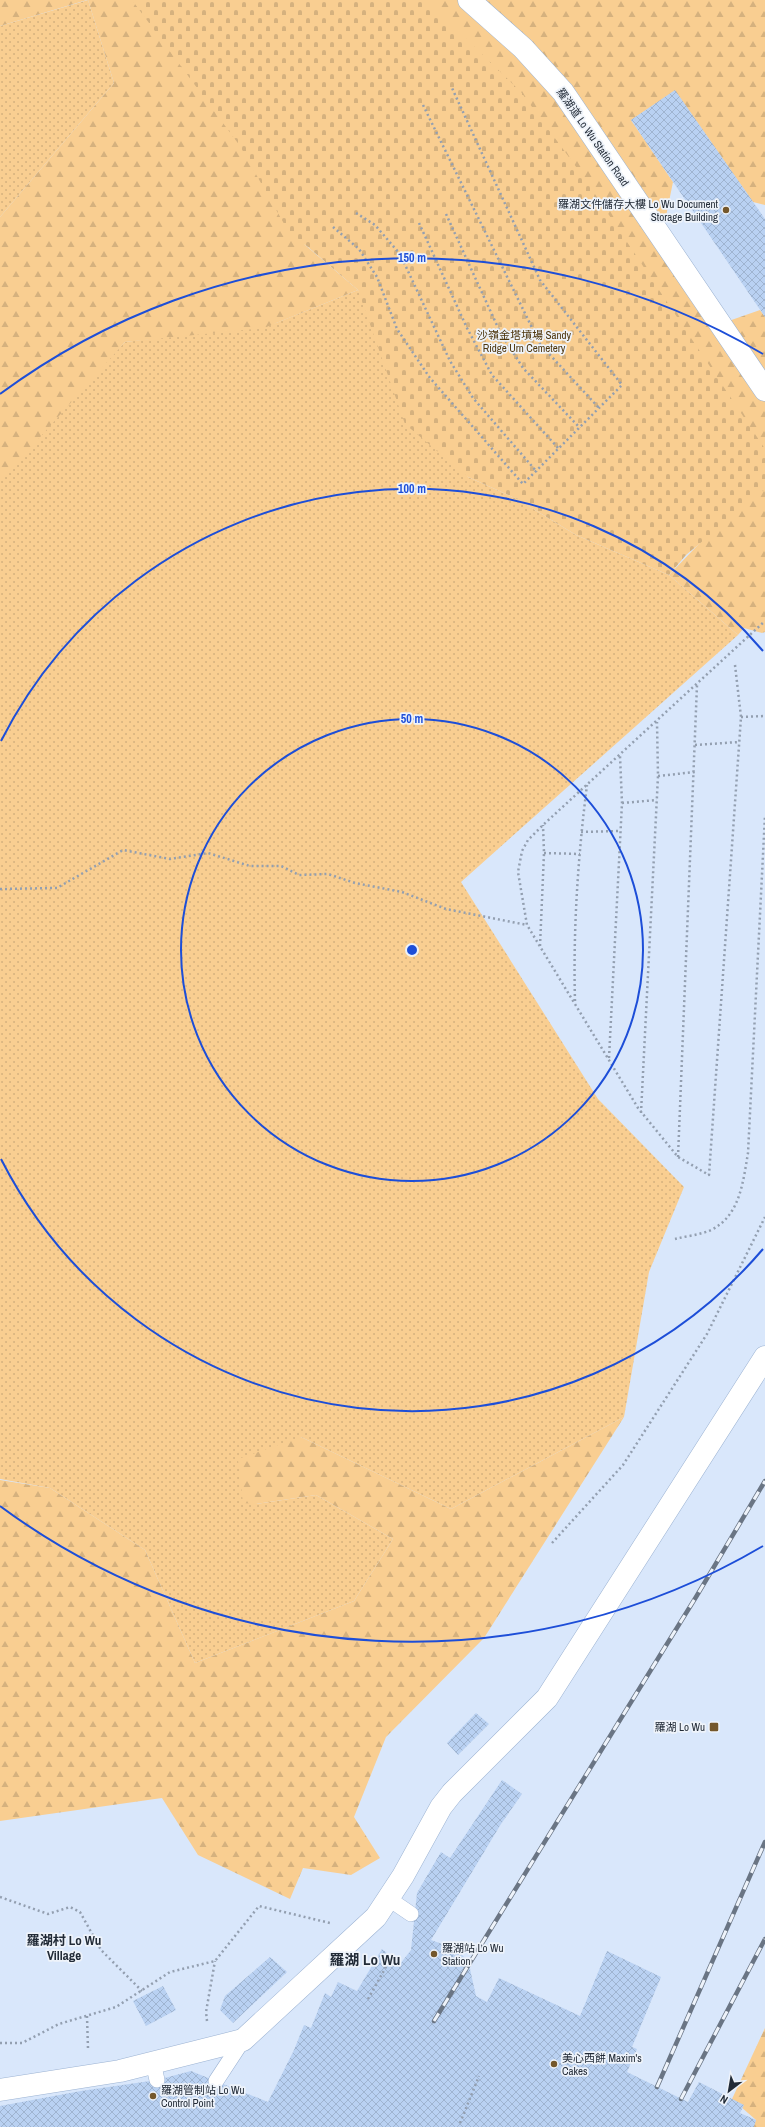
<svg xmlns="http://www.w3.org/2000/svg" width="765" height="2127" font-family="'Archivo Narrow','Noto Sans SC',sans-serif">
<defs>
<pattern id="green-dots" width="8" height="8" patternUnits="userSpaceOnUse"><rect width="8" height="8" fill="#f9ce91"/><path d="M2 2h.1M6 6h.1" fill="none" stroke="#d5b17e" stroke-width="1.8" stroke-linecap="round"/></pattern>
<pattern id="forest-firs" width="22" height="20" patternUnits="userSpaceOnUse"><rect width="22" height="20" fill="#f9ce91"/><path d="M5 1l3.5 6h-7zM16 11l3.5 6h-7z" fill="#d5b17e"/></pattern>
<pattern id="cemetery-stones" width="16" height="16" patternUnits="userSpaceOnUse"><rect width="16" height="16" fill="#f9ce91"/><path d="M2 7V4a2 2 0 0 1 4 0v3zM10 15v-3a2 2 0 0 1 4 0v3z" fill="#d5b17e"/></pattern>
<pattern id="building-cross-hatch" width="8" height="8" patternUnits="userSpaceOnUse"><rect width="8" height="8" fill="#b9d1f2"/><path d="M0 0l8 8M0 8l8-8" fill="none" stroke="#9fb4d0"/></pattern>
</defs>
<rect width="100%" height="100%" fill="#d9e7fb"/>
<!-- green -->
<path fill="url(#green-dots)" d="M88,0L114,83L0,217V26Z
M358,290L468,477L517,499L576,535L669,575L738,635L461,882L598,1099L684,1187L649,1272L624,1417L451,1509L301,1437L256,1504L316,1495L393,1539L354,1601L195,1663L145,1550L50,1488L0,1479V472L125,342L276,323Z"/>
<!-- forest -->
<path fill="url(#forest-firs)" d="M0,0H87L0,26Z
M88,0H765V205L753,202L675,91L631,120L673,182L663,231L720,324L760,310L765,317V632L762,633L744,628L738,635L669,575L747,494L304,244L358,290L264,328L125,342L0,482V217L114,83Z
M624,1417L484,1638L386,1737L354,1817L380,1858L351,1875L303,1868L290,1899L198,1855L162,1798L0,1821V1480L50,1488L145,1550L195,1663L354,1601L393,1539L316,1495L256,1504L243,1503L238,1459L301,1437L451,1509Z
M765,2028V2127H752L756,2120L732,2099Z"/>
<!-- cemetery -->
<path fill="url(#cemetery-stones)" d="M132,0H426L521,92L585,179L765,449V489L686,555L669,575L576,535L517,499L468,477L405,424L358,290L287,229L240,146Z"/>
<!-- building -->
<path fill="url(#building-cross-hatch)" d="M675,90L765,219V317L631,120Z
M476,1713L489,1724L458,1755L447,1743Z
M502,1780L522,1794L501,1824L431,1940L456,1949L464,1957L470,1969L476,1996L487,2002L499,1978L580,2016L607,1951L661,1977L632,2047L637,2049L627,2072L688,2102L699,2082L744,2105L740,2113L756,2120L754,2127H0V2106L81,2091L157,2080L191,2071L268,2102L294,2050L304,2025L311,2028L325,1993L331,1997L338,1982L357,1991L382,1949L400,1964L411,1950L417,1893L441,1852L450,1858Z
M270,1957L287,1972L233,2023L220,2010L225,1996Z
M163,1986L176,2010L146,2026L133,2001Z"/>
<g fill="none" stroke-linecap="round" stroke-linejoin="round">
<!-- lane casing -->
<g stroke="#9bb2d2" stroke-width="16">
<path id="lane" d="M389,1899L411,1914
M153,2062L157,2080
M216,2081L243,2040"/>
</g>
<!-- street casing -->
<g stroke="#9bb2d2" stroke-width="23">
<path id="street" d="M469,0L523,48L563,92L765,390
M0,2090L120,2071L243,2040L376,1917L403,1876L441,1807L452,1793L547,1698L765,1357"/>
</g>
<!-- path -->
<path stroke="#939fb0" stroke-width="2.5" stroke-dasharray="2 3" stroke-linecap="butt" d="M423,105L540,344L599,408
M356,213L375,225L400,254L450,361L473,398L537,472
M446,214L500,332L523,368L580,428
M419,223L467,328L492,375L559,449
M333,227L359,249L377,277L397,329L430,378L523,484L622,385L540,280L452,88
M735,665L741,717L709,1175L678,1157L638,1108L527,925L518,872L522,851L528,840L543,825L765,621
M741,717L765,716
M695,745L739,742
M658,776L695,772
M622,803L657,800
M581,832L619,831
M544,853L580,854
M0,889L57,888L123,850L170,859L208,853L250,866H281L299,875L328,874L355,883L402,892L446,909L527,925
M540,946L544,853L543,825
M575,1001C573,930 578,856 587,785
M609,1058L622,803L620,756
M641,1113L658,776L657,722
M678,1157L697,685
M675,1239C686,1236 700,1235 711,1230C740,1216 743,1182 748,1153L765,815
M552,1543L623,1465L707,1334L765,1217
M0,1897L48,1914L70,1907L80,1912L101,1950L142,1991
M368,1999L391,1958
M87,2016L88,2049
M207,2021L206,2012L215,1961
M0,2043H22L59,2024L116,2007L170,1972L215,1961L259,1906L330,1923
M460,2123L479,2076"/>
<!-- lane -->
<use href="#lane" stroke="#fff" stroke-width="15"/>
<!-- street -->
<use href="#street" stroke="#fff" stroke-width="22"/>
<!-- rail casing -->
<g stroke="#6a7584" stroke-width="4.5">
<path id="rail" d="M434,2021L696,1597L765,1481
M657,2087L765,1842
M681,2099L765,1939"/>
</g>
<!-- rail -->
<use href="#rail" stroke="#eef3fa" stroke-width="3" stroke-dasharray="9" stroke-linecap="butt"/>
</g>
<!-- distance rings -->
<g fill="none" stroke="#1d4ed8" stroke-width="2">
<circle cx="412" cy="950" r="231"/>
<path d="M763 1249A461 461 0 0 1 1 1159M1 741A461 461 0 0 1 763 651"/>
<path d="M763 1546A692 692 0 0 1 0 1506M0 394A692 692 0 0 1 763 354"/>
</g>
<!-- markers -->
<g fill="#74572b" stroke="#eef3fa" stroke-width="1.5">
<circle cx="726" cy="210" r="4"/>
<rect x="709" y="1722" width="10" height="10" rx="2"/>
<circle cx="434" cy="1954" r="4"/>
<circle cx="554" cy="2064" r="4"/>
<circle cx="153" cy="2096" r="4"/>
</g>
<g text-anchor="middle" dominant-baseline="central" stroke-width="3.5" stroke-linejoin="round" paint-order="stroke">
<!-- street labels -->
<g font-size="11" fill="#222b37" stroke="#eef3fa">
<text transform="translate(593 137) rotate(55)">羅湖道 Lo Wu Station Road</text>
</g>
<!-- poi labels -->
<g font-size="11" fill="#222b37" stroke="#eef3fa" text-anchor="start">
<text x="718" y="204" text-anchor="end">羅湖文件儲存大樓 Lo Wu Document<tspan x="718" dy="13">Storage Building</tspan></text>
<text x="705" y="1727" text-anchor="end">羅湖 Lo Wu</text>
<text x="442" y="1948">羅湖站 Lo Wu<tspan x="442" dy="13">Station</tspan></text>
<text x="562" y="2058">美心西餅 Maxim's<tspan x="562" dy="13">Cakes</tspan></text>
<text x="161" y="2090">羅湖管制站 Lo Wu<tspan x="161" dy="13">Control Point</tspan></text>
</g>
<!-- park labels -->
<g font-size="11" fill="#4e360d" stroke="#eef3fa">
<text x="524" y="335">沙嶺金塔墳場 Sandy<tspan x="524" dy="13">Ridge Urn Cemetery</tspan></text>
</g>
<!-- quarter labels -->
<g font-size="13" font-weight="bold" fill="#222b37" stroke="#eef3fa">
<text x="64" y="1940">羅湖村 Lo Wu<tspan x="64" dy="15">Village</tspan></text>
</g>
<!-- district labels -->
<g font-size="15" font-weight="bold" fill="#222b37" stroke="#eef3fa">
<text x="365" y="1959">羅湖 Lo Wu</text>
</g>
</g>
<circle cx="412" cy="950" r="6" fill="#1d4ed8" stroke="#eef3fa" stroke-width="2"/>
<g font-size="12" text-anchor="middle" font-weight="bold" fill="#1d4ed8" stroke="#eef3fa" stroke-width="3.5" stroke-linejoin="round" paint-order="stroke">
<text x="412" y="262">150 m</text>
<text x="412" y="493">100 m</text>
<text x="412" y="723">50 m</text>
</g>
<!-- north arrow -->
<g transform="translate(729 2091) rotate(211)" stroke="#eef3fa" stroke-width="3" paint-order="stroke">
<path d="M0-3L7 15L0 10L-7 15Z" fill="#222b37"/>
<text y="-6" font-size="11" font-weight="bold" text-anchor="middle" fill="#222b37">N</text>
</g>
</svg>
